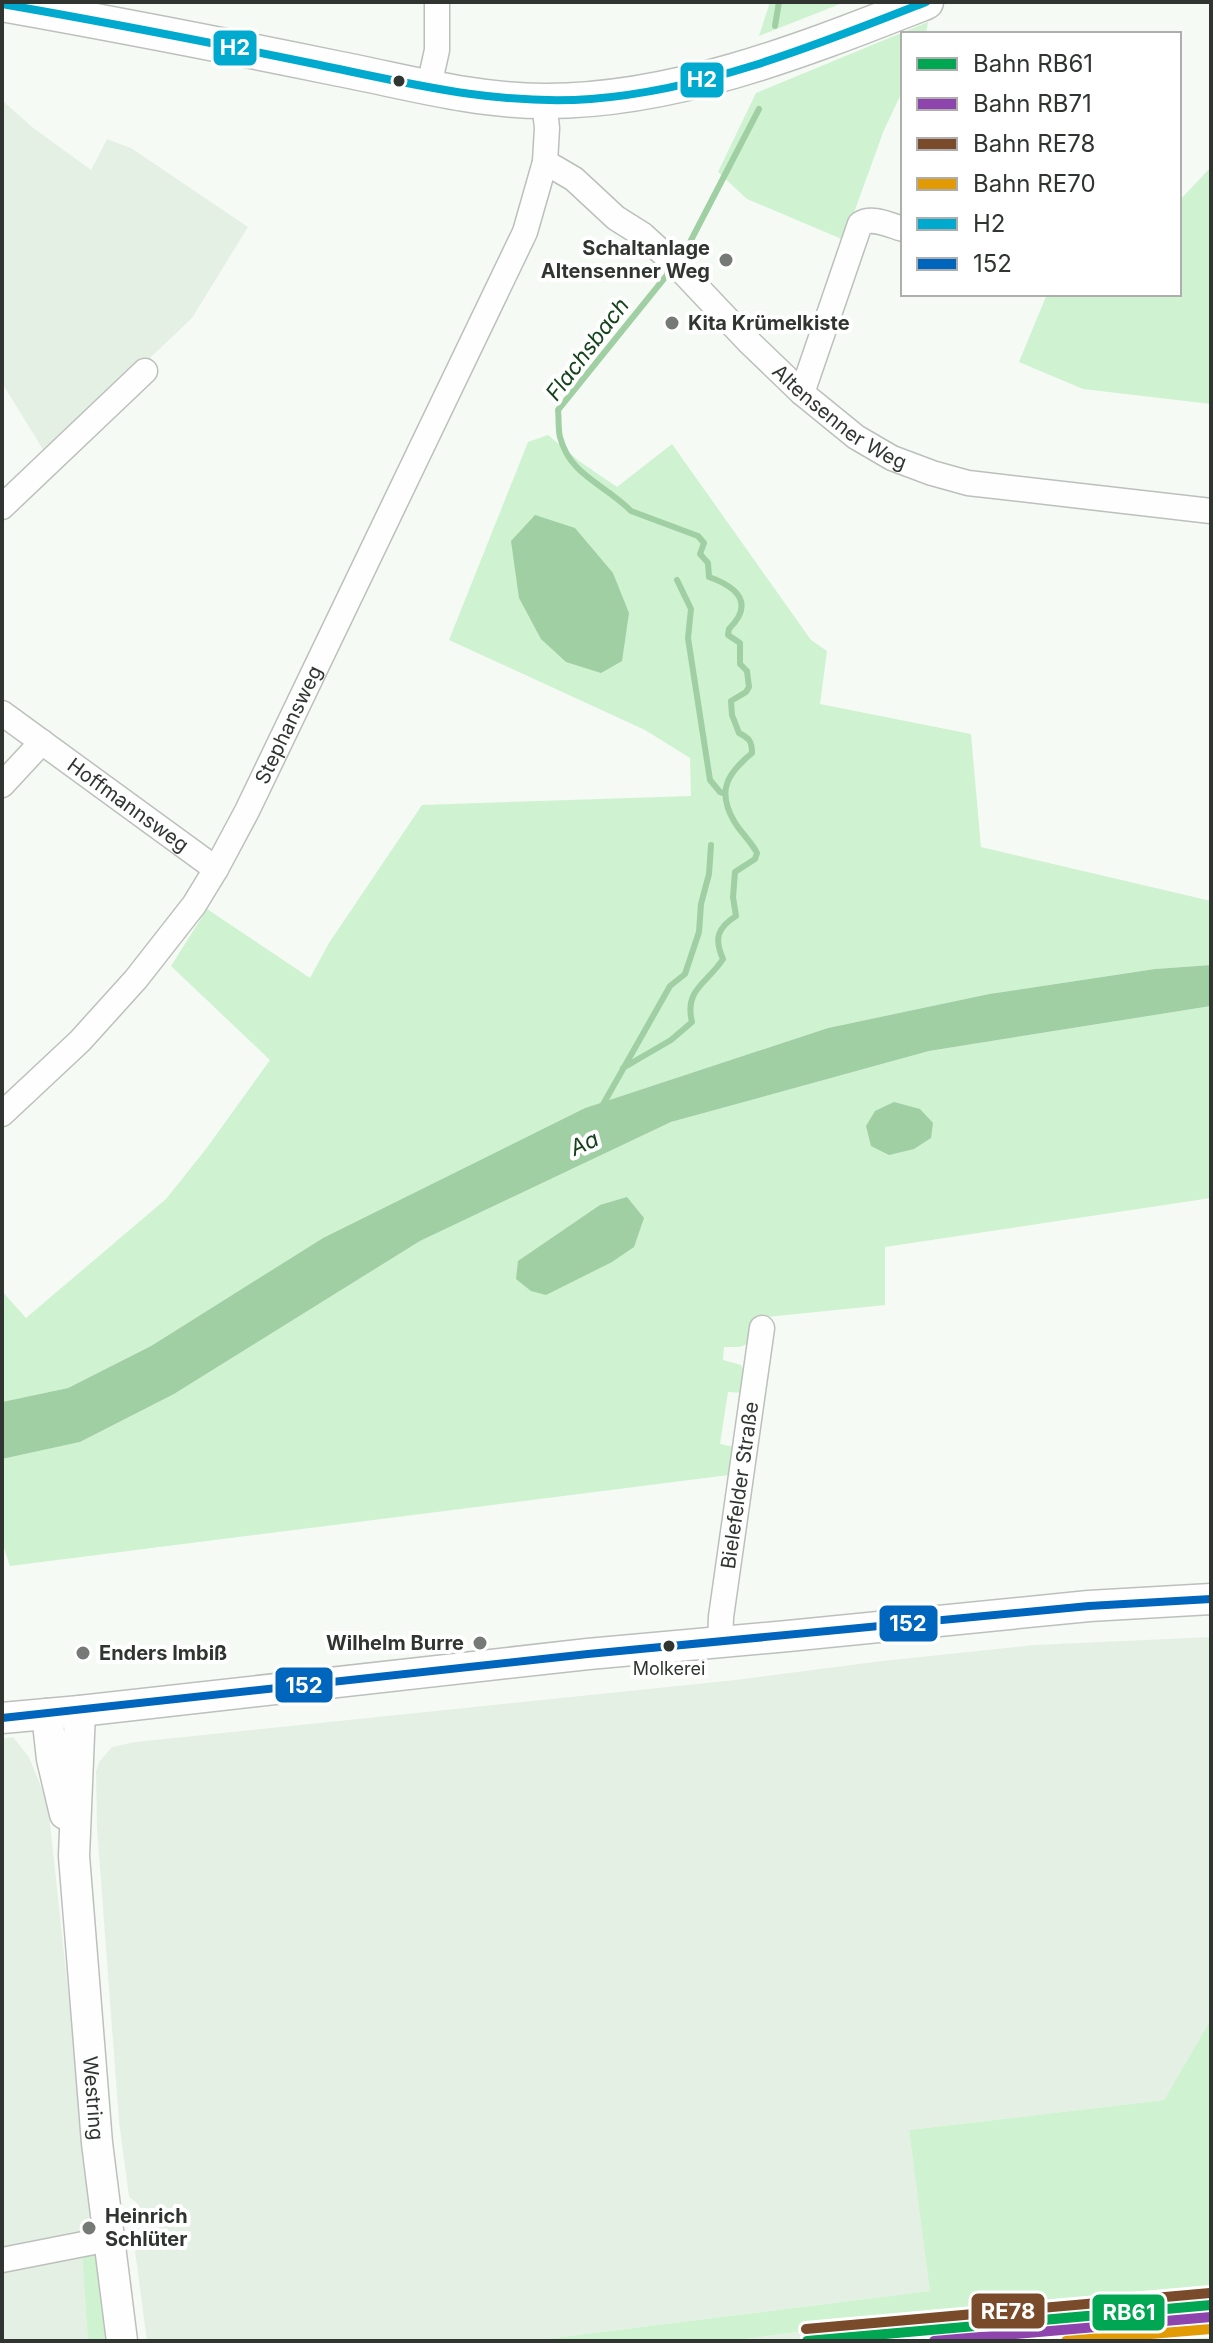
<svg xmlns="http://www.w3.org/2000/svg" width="1213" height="2343" font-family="Inter,sans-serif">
<rect width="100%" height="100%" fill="#f5faf5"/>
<!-- built -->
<path fill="#e5f0e5" d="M2,100L32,127L91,170L107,139L131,148L248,227L192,318L47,456L2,383Z
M1211,1637V2019L1164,2100L909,2130L931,2291L529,2341H147L135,2251L142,2243L138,2204L129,2197L119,2122L97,1828L96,1771L99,1762L112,1747L135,1742L735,1680L882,1661L1034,1645Z
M13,1737L29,1757L48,1804L93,2224L80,2227L88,2341H2V1739Z
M1211,2298V2341H730L797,2332Z"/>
<!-- green -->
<path fill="#cff2d1" d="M770,2H845L759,36Z
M928,22L926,34H903V90L884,130L844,240L747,199L718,172L756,93Z
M1211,167V404L1083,389L1019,362L1047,294H1179V201Z
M548,435L579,461L617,487L672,444L811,640L827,651L820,704L971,734L981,847L1211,901V965L1155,969L989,994L828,1028L585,1108L323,1238L151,1346L68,1388L2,1402V1291L26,1318L166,1199L206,1149L270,1060L171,966L207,909L310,978L329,943L422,805L691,796L690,758L645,730L449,640L528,442Z
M1211,1006V1198L885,1247V1305L757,1318L748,1344L739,1347H724L723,1360L741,1365L746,1375L743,1393L728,1392L720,1444L734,1447L729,1475L10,1566L2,1542V1459L80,1442L174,1394L420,1241L671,1122L929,1051Z
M1211,2019V2298L797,2332L730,2341H529L930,2291L909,2130L1164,2100Z
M93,2224L107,2341H88L80,2227Z"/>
<!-- water -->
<path fill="#9fcfa3" d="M535,515L575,528L613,573L629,613L622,661L601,673L566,662L541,639L519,598L511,541Z
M1211,965V1006L929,1051L671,1122L420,1241L174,1394L80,1442L2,1459V1402L68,1388L151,1346L323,1238L585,1108L828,1028L989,994L1155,969Z
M894,1102L920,1109L933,1123L931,1138L914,1149L889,1155L871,1146L866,1126L875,1111Z
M627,1197L644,1218L634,1247L612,1262L546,1295L531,1291L516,1279L518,1261L600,1205Z"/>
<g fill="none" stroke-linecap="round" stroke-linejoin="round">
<!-- stream -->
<path stroke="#9fcfa3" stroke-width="6" d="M775,26L779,2
M678,261L688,246L759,109
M677,580L691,609L688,638L710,780L720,792L725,794
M623,1068L671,1040L692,1022C684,989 707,984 723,959C714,939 717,928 736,916L733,897L735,872L755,859L757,853C751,841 740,832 734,821C716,790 728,773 752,753C752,741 749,738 739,733L732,715L731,701L746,692L749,687L747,671L740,664V643L728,635L729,629C755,603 737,587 709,577L708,563L700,554L704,543L698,536L631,511C605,484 570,476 560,437C558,429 559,419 558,410L671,270
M601,1108L670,986L685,974L699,932L701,904L709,874L711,845"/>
<!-- minor casing -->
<g stroke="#bcc0bc" stroke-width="27">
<g id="minor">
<path d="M429,86L437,50V2"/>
<path id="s1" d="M545,162L574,179L616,218L643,235L679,268L748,341L802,393L856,437L892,458L932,473L968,483L1211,511"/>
<path d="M802,393L860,224C872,216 889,225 903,229"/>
<path d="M2,507L145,371"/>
<path id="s2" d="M2,713L216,869"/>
<path d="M2,785L42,742"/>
<path id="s3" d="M2,1114L80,1041L136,979L194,905L216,869L247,811L525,232L545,162L547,128L544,101"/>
<path id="s4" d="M720,1642L721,1617L762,1328"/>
<path d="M2,2260L109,2239"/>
</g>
</g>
<!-- tertiary casing -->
<g stroke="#bcc0bc" stroke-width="33">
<g id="tertiary">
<path id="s5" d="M80,1711L74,1856L97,2143L122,2341"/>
<path d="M47,1714L52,1759L65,1814"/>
<path d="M2,1718L80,1711L588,1654L788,1636L1089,1606L1211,1599"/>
</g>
</g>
<!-- secondary casing -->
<g stroke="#bcc0bc" stroke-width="37">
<path id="secondary" d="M2,4C115,24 228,46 340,69C407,82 475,101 543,101C674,102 806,49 926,2"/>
</g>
<!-- minor -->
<use href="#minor" stroke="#fefefe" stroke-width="24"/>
<!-- tertiary -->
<use href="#tertiary" stroke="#fefefe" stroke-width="30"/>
<!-- secondary -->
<use href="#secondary" stroke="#fefefe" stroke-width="34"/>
<!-- rail casing -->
<g stroke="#dadbda" stroke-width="9">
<path id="rail" d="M1101,2341L1211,2332"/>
</g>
<!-- rail -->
<use href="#rail" stroke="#fff" stroke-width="6" stroke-dasharray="18" stroke-linecap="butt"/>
<!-- bus-1 casing -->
<g stroke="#fff" stroke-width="14">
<path id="bus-1" d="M2,4C105,22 208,42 310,63C403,82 495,106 591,99C707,90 819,44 926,2"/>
</g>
<!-- bus-2 casing -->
<g stroke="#fff" stroke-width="14">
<path id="bus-2" d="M2,1718L588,1654L1089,1606L1211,1599"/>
</g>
<!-- bus-1 -->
<use href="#bus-1" stroke="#00a9ce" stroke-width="8"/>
<!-- bus-2 -->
<use href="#bus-2" stroke="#0065bd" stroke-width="8"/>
<!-- rail-1 casing -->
<g stroke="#fff" stroke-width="16">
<path id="rail-1" d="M807,2341L1211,2305"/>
</g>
<!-- rail-2 casing -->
<g stroke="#fff" stroke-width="16">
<path id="rail-2" d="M934,2341L1211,2317"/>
</g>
<!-- rail-3 casing -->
<g stroke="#fff" stroke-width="16">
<path id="rail-3" d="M806,2329L1210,2293"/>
</g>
<!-- rail-4 casing -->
<g stroke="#fff" stroke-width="16">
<path id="rail-4" d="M1066,2341L1211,2329"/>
</g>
<!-- rail-1 -->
<use href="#rail-1" stroke="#00a651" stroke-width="10"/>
<!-- rail-2 -->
<use href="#rail-2" stroke="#8e44ad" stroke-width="10"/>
<!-- rail-3 -->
<use href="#rail-3" stroke="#7a4b2a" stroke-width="10"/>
<!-- rail-4 -->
<use href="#rail-4" stroke="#e39b05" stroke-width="10"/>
</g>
<!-- markers -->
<g fill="#313531" stroke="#fff" stroke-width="3">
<circle cx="399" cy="81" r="7"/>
<circle cx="669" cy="1646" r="7"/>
</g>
<g fill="#767a76" stroke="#fff" stroke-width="3">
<circle cx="726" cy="260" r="8"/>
<circle cx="672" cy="323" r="8"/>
<circle cx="480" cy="1643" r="8"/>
<circle cx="83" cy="1653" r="8"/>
<circle cx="89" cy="2228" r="8"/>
</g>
<g text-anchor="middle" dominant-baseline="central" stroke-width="8" stroke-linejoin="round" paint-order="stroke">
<!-- bus labels -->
<g font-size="18" fill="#313531" stroke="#fff">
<text x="669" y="1668">Molkerei</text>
</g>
<!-- poi labels -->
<g font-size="20" font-weight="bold" fill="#313531" stroke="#fff" text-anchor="start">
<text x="710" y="248" text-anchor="end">Schaltanlage<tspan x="710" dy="23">Altensenner Weg</tspan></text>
<text x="688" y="323">Kita Krümelkiste</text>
<text x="464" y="1643" text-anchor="end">Wilhelm Burre</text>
<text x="99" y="1653">Enders Imbiß</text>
<text x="105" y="2216">Heinrich<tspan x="105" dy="23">Schlüter</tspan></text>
</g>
<!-- street labels -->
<g font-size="20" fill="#313531" stroke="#fff">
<text stroke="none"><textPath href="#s1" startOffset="392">Altensenner Weg</textPath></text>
<text stroke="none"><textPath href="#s3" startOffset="488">Stephansweg</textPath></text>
<text stroke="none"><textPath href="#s2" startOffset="156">Hoffmannsweg</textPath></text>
<text stroke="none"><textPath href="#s4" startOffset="158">Bielefelder Straße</textPath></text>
<text stroke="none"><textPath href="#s5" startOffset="388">Westring</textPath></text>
</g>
<!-- water labels -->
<g font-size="22" font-style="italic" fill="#14431b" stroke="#fff">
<text transform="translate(587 349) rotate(-53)">Flachsbach</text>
<text transform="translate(584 1143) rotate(-24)">Aa</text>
</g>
</g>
<g stroke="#fff" stroke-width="3">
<rect x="212" y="29" width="46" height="38" rx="8" fill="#00a9ce"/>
<rect x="679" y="61" width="46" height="38" rx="8" fill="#00a9ce"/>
<rect x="878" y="1604" width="61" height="39" rx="8" fill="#0065bd"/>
<rect x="274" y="1666" width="60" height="38" rx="8" fill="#0065bd"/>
<rect x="970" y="2292" width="76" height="38" rx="8" fill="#7a4b2a"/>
<rect x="1091" y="2293" width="75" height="39" rx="8" fill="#00a651"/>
</g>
<g font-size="22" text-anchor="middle" font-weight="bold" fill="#fff">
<text x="235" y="55">H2</text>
<text x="702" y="87">H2</text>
<text x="908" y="1631">152</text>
<text x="304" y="1693">152</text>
<text x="1008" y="2319">RE78</text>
<text x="1129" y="2320">RB61</text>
</g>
<!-- border -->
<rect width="1213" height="2343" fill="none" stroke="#313531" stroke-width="8"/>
<!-- legend -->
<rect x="901" y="32" width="280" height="264" fill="#ffffff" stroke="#adaead" stroke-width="2"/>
<rect x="917" y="58" width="40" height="12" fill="#00a651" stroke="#adaead" stroke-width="2"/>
<text x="973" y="72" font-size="24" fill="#313531">Bahn RB61</text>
<rect x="917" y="98" width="40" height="12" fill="#8e44ad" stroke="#adaead" stroke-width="2"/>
<text x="973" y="112" font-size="24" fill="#313531">Bahn RB71</text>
<rect x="917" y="138" width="40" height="12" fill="#7a4b2a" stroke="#adaead" stroke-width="2"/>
<text x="973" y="152" font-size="24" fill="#313531">Bahn RE78</text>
<rect x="917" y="178" width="40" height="12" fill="#e39b05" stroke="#adaead" stroke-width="2"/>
<text x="973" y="192" font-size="24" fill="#313531">Bahn RE70</text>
<rect x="917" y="218" width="40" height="12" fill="#00a9ce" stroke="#adaead" stroke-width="2"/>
<text x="973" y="232" font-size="24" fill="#313531">H2</text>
<rect x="917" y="258" width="40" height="12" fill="#0065bd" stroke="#adaead" stroke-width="2"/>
<text x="973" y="272" font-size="24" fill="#313531">152</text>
</svg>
